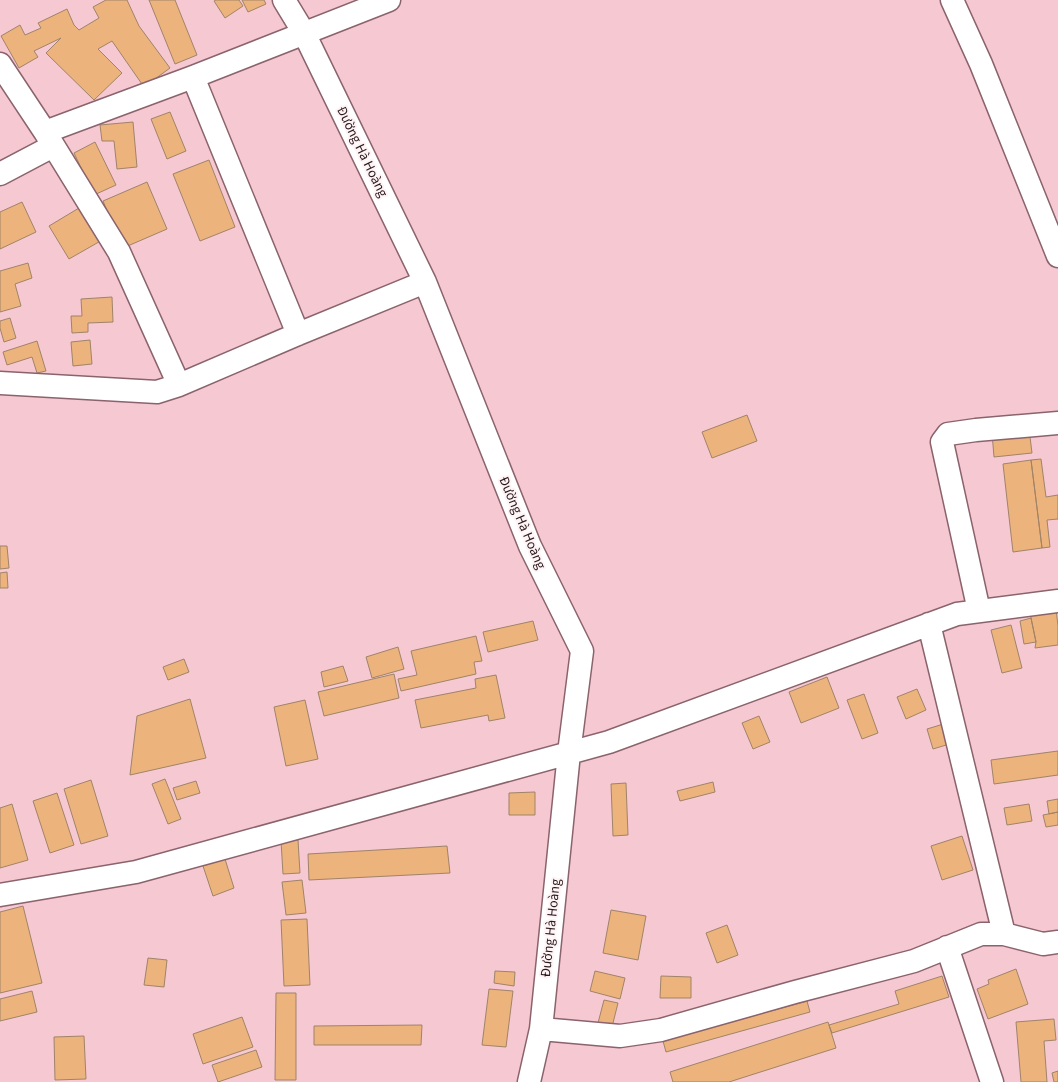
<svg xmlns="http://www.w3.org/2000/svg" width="1058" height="1082" font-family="'Source Sans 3',sans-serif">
<rect width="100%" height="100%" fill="#f6c8d2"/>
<!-- building -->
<path fill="#edb37c" stroke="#a08368" d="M106,0H127L139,26L170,68L144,87L112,41L98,49L122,73L94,100L46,53L61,38L34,51L38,57L19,68L1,36L20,25L25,35L41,28L38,23L67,9L74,25L79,30L99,18L93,7Z
M149,0H175L197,55L175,64Z
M216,0H239L243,6L225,18L214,1Z
M242,0H264L266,4L248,12Z
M170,112L186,151L167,159L151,119Z
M133,122L137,167L117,169L114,141H102L100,125Z
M95,142L116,185L94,195L74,153Z
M209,160L235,227L200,241L173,174Z
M147,182L167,229L123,248L103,201Z
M22,202L36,232L0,249V212Z
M84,205L104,239L69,259L49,226Z
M28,263L32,278L15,284L21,306L0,312V271Z
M112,297L113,322L88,323V332L72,333L71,316H82L81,299Z
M10,318L16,338L4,342L0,328V321Z
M90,340L92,364L73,366L71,342Z
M37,341L46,371L37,373L32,357L7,365L3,352Z
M747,415L757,441L712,458L702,432Z
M1029,429L1032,453L994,457L992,433Z
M1041,459L1046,497L1058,495V519L1047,520L1050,547L1042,548L1031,460Z
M1031,460L1042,548L1013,552L1003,464Z
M0,546H7L9,568L0,569Z
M7,572L8,588H0V573Z
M1056,609L1058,626V645L1035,648L1036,642L1031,618V613Z
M1031,618L1036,642L1024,644L1020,621Z
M533,621L538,640L488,652L483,632Z
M1011,625L1022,668L1002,673L991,630Z
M476,636L482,661L474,662L476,674L401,691L398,679L417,675L411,651Z
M398,647L404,669L372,678L366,657Z
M184,659L189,672L168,680L163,667Z
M343,666L348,681L324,687L321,672Z
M394,674L399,698L324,716L318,692Z
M496,675L505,718L489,721L488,715L421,728L415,700L476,688L475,679Z
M827,677L839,708L801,723L789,692Z
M917,689L926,710L906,719L897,697Z
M864,694L878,733L862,739L847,700Z
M190,699L206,758L130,775L137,716Z
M305,700L318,759L286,766L274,707Z
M759,716L770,742L753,749L742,723Z
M950,722L956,742L933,749L927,729Z
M1058,751V775L994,784L991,760Z
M165,779L181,819L168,824L152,784Z
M91,780L108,836L81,844L64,789Z
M196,781L200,793L177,800L173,788Z
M713,782L715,792L680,801L677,791Z
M626,783L628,835L613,836L611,784Z
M535,792V815H509V793Z
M57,793L74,845L50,853L33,801Z
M1058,799V812L1049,814L1047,801Z
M12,804L28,860L0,868V808Z
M1029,804L1032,821L1007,825L1004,808Z
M1058,812V825L1046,827L1043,815Z
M962,836L973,870L942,880L931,846Z
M298,840L300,873L283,874L281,841Z
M447,846L450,873L309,880L308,854Z
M225,859L234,888L213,896L203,866Z
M302,880L306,913L286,915L282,882Z
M23,906L42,983L0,993V912Z
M611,910L646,916L638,960L603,953Z
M307,919L310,985L284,986L281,920Z
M727,925L738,955L717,963L706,933Z
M148,958L167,960L164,987L144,985Z
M1016,969L1028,1004L988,1019L977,989L989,984L988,980Z
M495,971L515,972L514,986L494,983Z
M595,971L625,978L620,999L590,991Z
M661,976L691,977V998H660Z
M942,976L949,997L832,1033L829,1025L899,1004L895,991Z
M489,989L513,991L506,1047L482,1045Z
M32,991L37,1012L0,1021V999Z
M276,993H296V1080H275Z
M604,1000L618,1003L612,1027L598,1023Z
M807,1001L810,1012L666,1052L663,1041Z
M242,1017L253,1047L203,1064L193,1034Z
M1054,1019L1056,1040L1044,1041L1047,1082H1021L1016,1022Z
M828,1022L836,1048L729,1082H673L670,1072Z
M422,1025L421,1045H314V1026Z
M84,1036L86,1079L55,1080L54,1037Z
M256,1050L262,1067L218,1082L212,1065Z
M1058,1071V1082H1054L1052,1073Z"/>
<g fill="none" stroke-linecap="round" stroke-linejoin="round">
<!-- minor casing -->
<g stroke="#8a636c" stroke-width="25">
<path id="minor" d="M284,0L304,33L425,282L530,546L582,651L569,753L541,1029L529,1082
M952,0L981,64L1058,256
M0,64L45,132L119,252L179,385L298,334L425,282
M193,77L298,334
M45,132L193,77L389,0
M0,174L53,146
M0,383L157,392L179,385
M979,611L942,442L948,434L976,430L1058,423
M929,624L1004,934
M0,895L136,872L609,742L957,614L1058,601
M947,947L992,1082
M541,1029L620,1036L661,1030L795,992L914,961L981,934H1004L1043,944L1058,942"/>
</g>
<!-- minor -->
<use href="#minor" stroke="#fff" stroke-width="22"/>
</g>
<g text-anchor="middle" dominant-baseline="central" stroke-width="4" stroke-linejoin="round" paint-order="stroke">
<!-- street labels -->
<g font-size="14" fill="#2a1a1e" stroke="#fef4f6">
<text transform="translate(362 152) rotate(64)">Đường Hà Hoàng</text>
<text transform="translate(522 523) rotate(67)">Đường Hà Hoàng</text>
<text transform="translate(551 928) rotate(-84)">Đường Hà Hoàng</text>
</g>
</g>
</svg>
